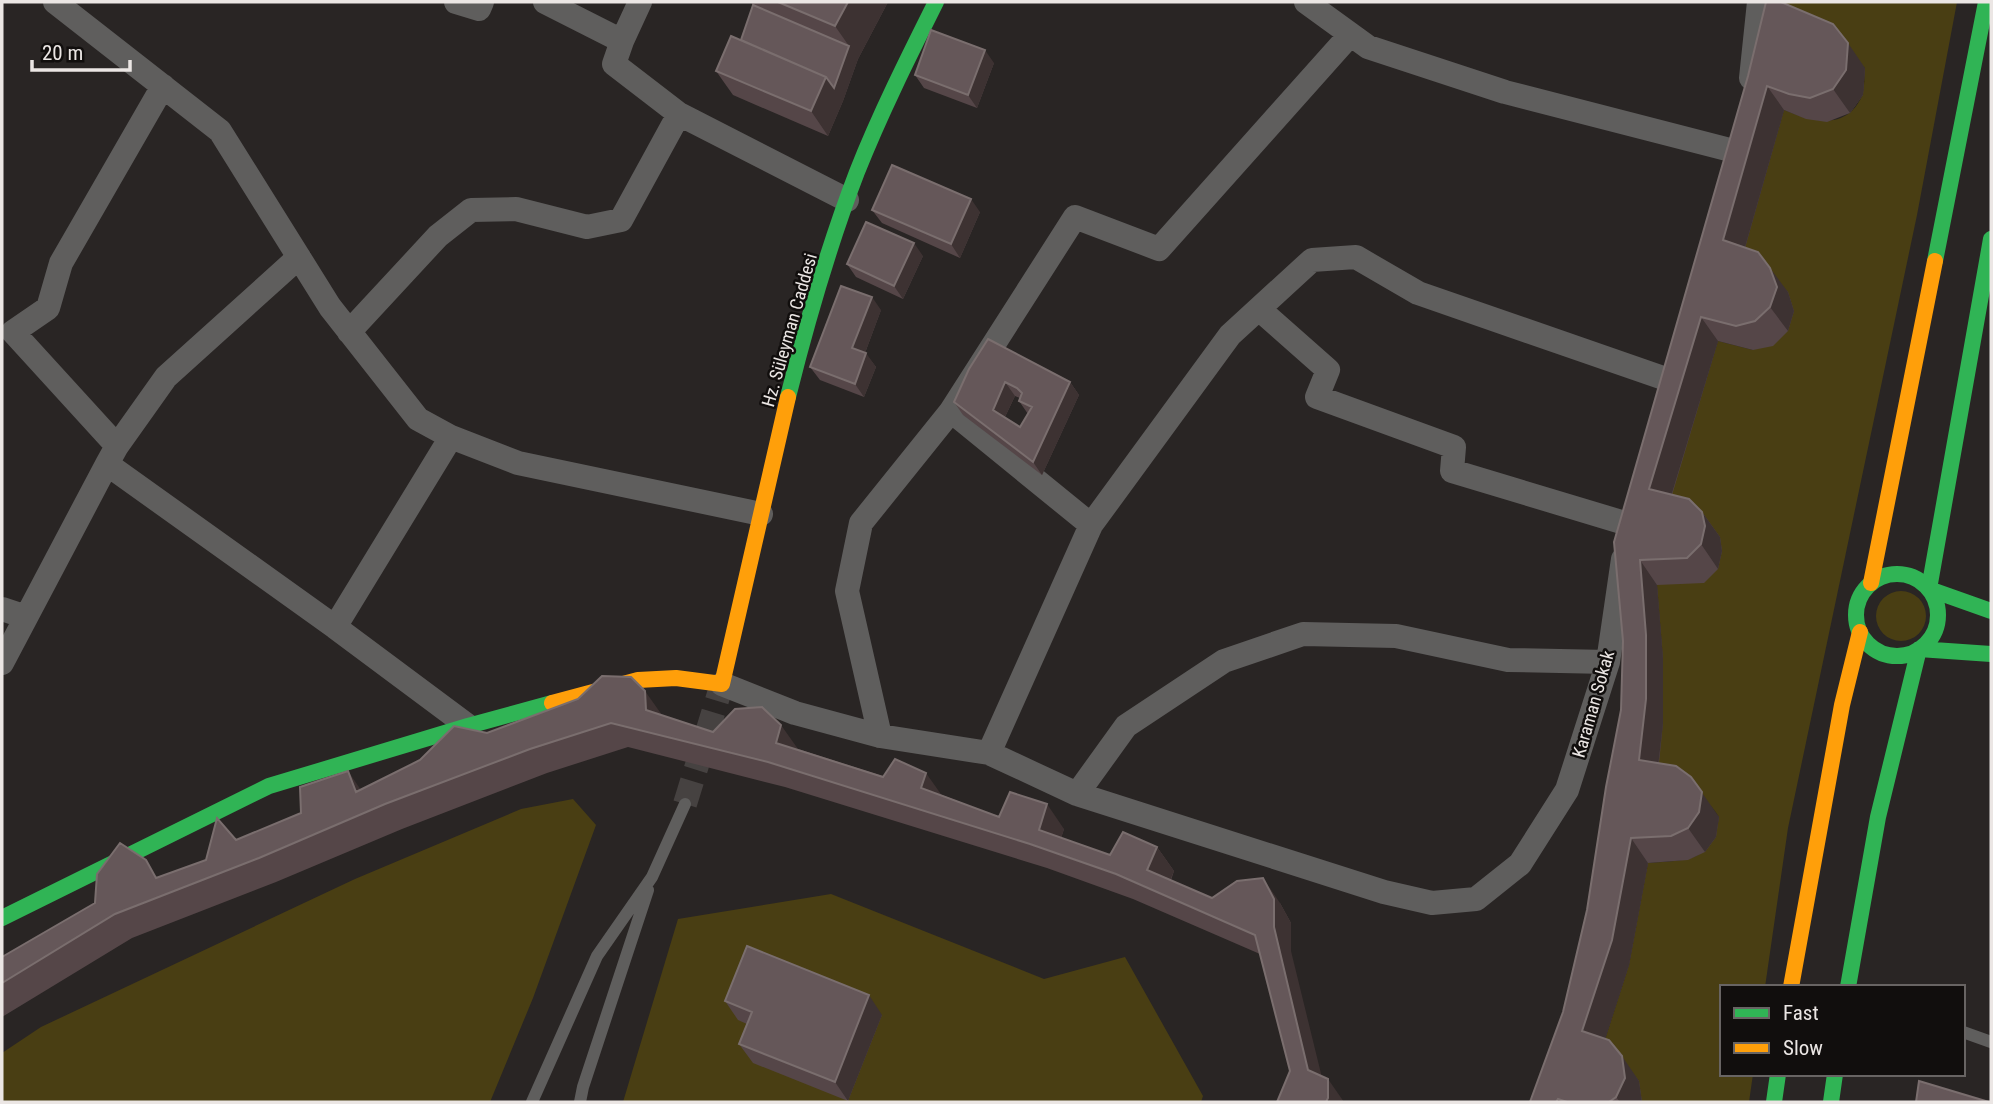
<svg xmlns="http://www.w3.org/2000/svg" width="1993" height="1104" font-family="'Roboto Condensed',sans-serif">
<rect width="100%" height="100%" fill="#292524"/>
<!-- green -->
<path fill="#493e13" d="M1786,2H1957L1917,215L1788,828L1765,987H1722V1074H1753L1749,1102H1642L1600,1055L1629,965L1648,863C1688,860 1712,863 1719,817C1701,789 1687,790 1656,785L1663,723V659L1657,585L1666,513L1718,341L1753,350L1740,265L1784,110C1813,122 1846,131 1862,96C1865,88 1864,76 1865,68L1784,20Z
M1876 616a25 25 0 1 1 50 0a25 25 0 1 1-50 0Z
M573,799L596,825L533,998L490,1102H2V1053L41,1027L355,879L521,809Z
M831,894L1044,979L1125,957L1203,1096L1201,1102H623L678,919Z"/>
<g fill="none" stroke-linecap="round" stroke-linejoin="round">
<!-- street-tunnel -->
<path stroke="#464241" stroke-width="24" stroke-dasharray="24 12" stroke-linecap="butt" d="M685,804L722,684"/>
<!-- lane -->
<path stroke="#5f5e5d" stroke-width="12" d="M1963,1032L1991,1042
M532,1102L597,956L652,877L685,804
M580,1102L583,1087L648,890"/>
<!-- street -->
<path stroke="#5f5e5d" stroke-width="24" d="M55,2L220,131L330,307L418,419L451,437L335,627L468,726
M456,2L479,9L482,2
M545,2L622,41L640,2
M1306,2L1368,47L1505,92L1738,152
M622,41L614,64L679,114L847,200
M1751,78L1759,2
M163,86L61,263L48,308L13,332L117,446L107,464L335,627
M1259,309L1328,370L1317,397L1454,447L1452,471L1628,524
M349,332L438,236L471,210L516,209L587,227L621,220L679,114
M951,411L1091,525
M451,437L518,463L761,514
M117,446L166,377L299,257
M2,609L26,617
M2,663L107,464
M722,684L795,713L880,736L989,753L1077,794L1384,892L1432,903L1476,899L1520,864L1567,790L1608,662L1623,559
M880,736L847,591L861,523L951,411L1075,217L1159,249L1350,35
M989,753L1091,525L1230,335L1312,260L1356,257L1418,293L1669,380
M1077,794L1126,726L1224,661L1303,634L1396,636L1508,660L1608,662"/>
<!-- fast -->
<path stroke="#30b455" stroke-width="16" d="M1991,239L1929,589L1991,611
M1935,261L1986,2
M788,397C807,321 829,245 857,172C880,114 908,58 936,2
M1856 615a41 41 0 1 1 82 0a41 41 0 1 1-82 0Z
M2,918L269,786L468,726L552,703
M1848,987L1878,817L1919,649L1991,654
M1774,1102L1778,1074
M1831,1102L1835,1074"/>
<!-- slow -->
<path stroke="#ff9f0a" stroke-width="16" d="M1871,583L1935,261
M552,703L638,680L676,678L722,684L788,397
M1791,987L1842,705L1860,632"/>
</g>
<!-- wall -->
<path fill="#554648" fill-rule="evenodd" d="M751,2H888L858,59L843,101L828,136L733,95L716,71L741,40L753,5Z
M994,63L977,108L924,88L915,75Z
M1865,68L1863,95L1850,113L1827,122L1806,119L1784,110L1745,248L1788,292L1794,311L1788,331L1773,346L1753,350L1718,341L1672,495L1702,512L1720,537L1722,551L1718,569L1704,583L1657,585L1663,659V723L1659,763L1719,817L1716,837L1705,852L1688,860L1648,863L1629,965L1605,1039L1639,1081L1642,1102H1530L1563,1012L1587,910L1621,710L1623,641L1614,542L1748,76Z
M872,210L980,212L960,258L882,223Z
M923,256L903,299L856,277L847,264Z
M881,310L865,353L876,367L864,397L820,380L810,367Z
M988,339L1070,382L1079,395L1042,475L963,415L954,402ZM1015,396L1020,398L1019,401L1028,414L1020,427L1005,417Z
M578,699L662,715L713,732L798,749L942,795L999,817L1064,829L1061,838L1110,855L1157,847L1174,871L1171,880L1212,898L1280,903L1291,923L1290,1071L1260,954L1133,899L1047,868L785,787L628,747L547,773L402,829L276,882L132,938L2,1017V957L158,877L206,860L236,840L361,790L487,733Z
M725,1001L882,1015L848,1101L753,1063L739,1044L747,1024L738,1020Z"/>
<!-- shaded-wall -->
<path fill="#3d3232" d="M848,2H888L858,59L843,101L828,136L811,111L826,77L849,46L835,26Z
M1848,43L1865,68L1863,95L1850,113L1833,89Z
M985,50L994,63L977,108L968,95Z
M1767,86L1784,110L1740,265L1723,240Z
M971,199L980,212L960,258L951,244Z
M914,243L923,256L903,299L894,286Z
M1770,268L1788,292L1794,311L1788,331L1770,307Z
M872,297L881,310L862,361L852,348Z
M1701,317L1718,341L1666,513L1649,489Z
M866,353L876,367L864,397L855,384Z
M1005,382L1015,396L1002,423L993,410Z
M1070,382L1079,395L1042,475L1033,462Z
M1702,512L1720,537L1722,551L1718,569L1701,544Z
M1640,560L1657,585L1663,659V723L1656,785L1639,760Z
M645,691L662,715L646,710Z
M781,725L798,749L793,767L776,743Z
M348,771L365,796L356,792Z
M926,773L943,797L921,788Z
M1691,777L1719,817L1716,837L1705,852L1688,828Z
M1047,804L1064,829L1056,853L1039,830Z
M1631,838L1648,863L1629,965L1600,1055L1582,1031Z
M1157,847L1174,871L1164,895L1147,870Z
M1263,878L1280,903L1291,923V951L1326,1094L1308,1070Z
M869,995L882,1015L848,1101L835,1082Z
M1622,1056L1639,1081L1642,1102H1620L1616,1097Z
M1328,1079L1344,1102H1326Z"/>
<!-- building -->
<path fill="#655759" stroke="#7a6e6e" stroke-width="2" fill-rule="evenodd" d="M778,2H848L835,26Z
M1766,2H1781L1833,24L1848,43L1846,70L1833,89L1810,98L1789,94L1767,86L1723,240L1758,252L1770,268L1777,287L1770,307L1755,321L1736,326L1701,317L1649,489L1689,499L1702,512L1705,526L1701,544L1687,558L1640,560L1646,635V699L1639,760L1676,766L1691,777L1702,792L1699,812L1688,828L1671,836L1631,838L1612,940L1582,1031L1609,1040L1622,1056L1625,1078L1616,1097L1609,1102H1567L1558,1099L1556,1102H1530L1563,1012L1587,910L1606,787L1621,710L1623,641L1614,542L1748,76Z
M753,5L849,46L834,88L826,77L741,40Z
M931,30L985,50L968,95L915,75Z
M731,36L826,77L811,111L716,71Z
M892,165L971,199L951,244L872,210Z
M866,222L914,243L894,286L847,264Z
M841,286L872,297L852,348L866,353L855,384L810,367Z
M988,339L1070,382L1033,462L954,402L969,369ZM1005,382L1017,388L1022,393L1019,401L1032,407L1020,427L993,410Z
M602,676L631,677L645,691L646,710L713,732L735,709L762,707L781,725L776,743L883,777L895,759L926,773L921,788L999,817L1010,792L1047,804L1039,830L1110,855L1123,832L1157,847L1147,870L1212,898L1237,881L1263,878L1274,899V927L1308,1070L1328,1079V1098L1326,1102H1277L1290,1071L1255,935L1116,874L1030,844L768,762L611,723L530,749L385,804L259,858L115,914L2,983V957L95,903L97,874L120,843L146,860L156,878L206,860L217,818L236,840L301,813L300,787L348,771L356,792L420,760L454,726L487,733L578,699Z
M747,946L869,995L835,1082L739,1044L752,1012L725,1001Z
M1919,1081L1989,1102H1916Z"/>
<g text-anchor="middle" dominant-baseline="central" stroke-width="5" stroke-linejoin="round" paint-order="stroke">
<!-- street labels -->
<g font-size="18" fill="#ebe6e4" stroke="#110e0d">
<text transform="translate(789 330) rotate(-74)">Hz. Süleyman Caddesi</text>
<text transform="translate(1593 704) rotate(-74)">Karaman Sokak</text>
</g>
</g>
<!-- border -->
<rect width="1993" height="1104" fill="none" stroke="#ebe6e4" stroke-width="7"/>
<!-- legend -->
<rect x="1720" y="985" width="245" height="91" fill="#110e0d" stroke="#686463" stroke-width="2"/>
<rect x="1734" y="1008" width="35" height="10" fill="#30b455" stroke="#686463" stroke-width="2"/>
<text x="1783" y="1020" font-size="21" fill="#ebe6e4">Fast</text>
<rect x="1734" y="1043" width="35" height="10" fill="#ff9f0a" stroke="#686463" stroke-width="2"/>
<text x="1783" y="1055" font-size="21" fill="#ebe6e4">Slow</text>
<!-- scale -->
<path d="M32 60v10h98v-10" fill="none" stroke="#ebe6e4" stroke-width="3.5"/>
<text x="42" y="60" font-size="21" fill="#ebe6e4" stroke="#110e0d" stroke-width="5" paint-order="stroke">20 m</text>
</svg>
